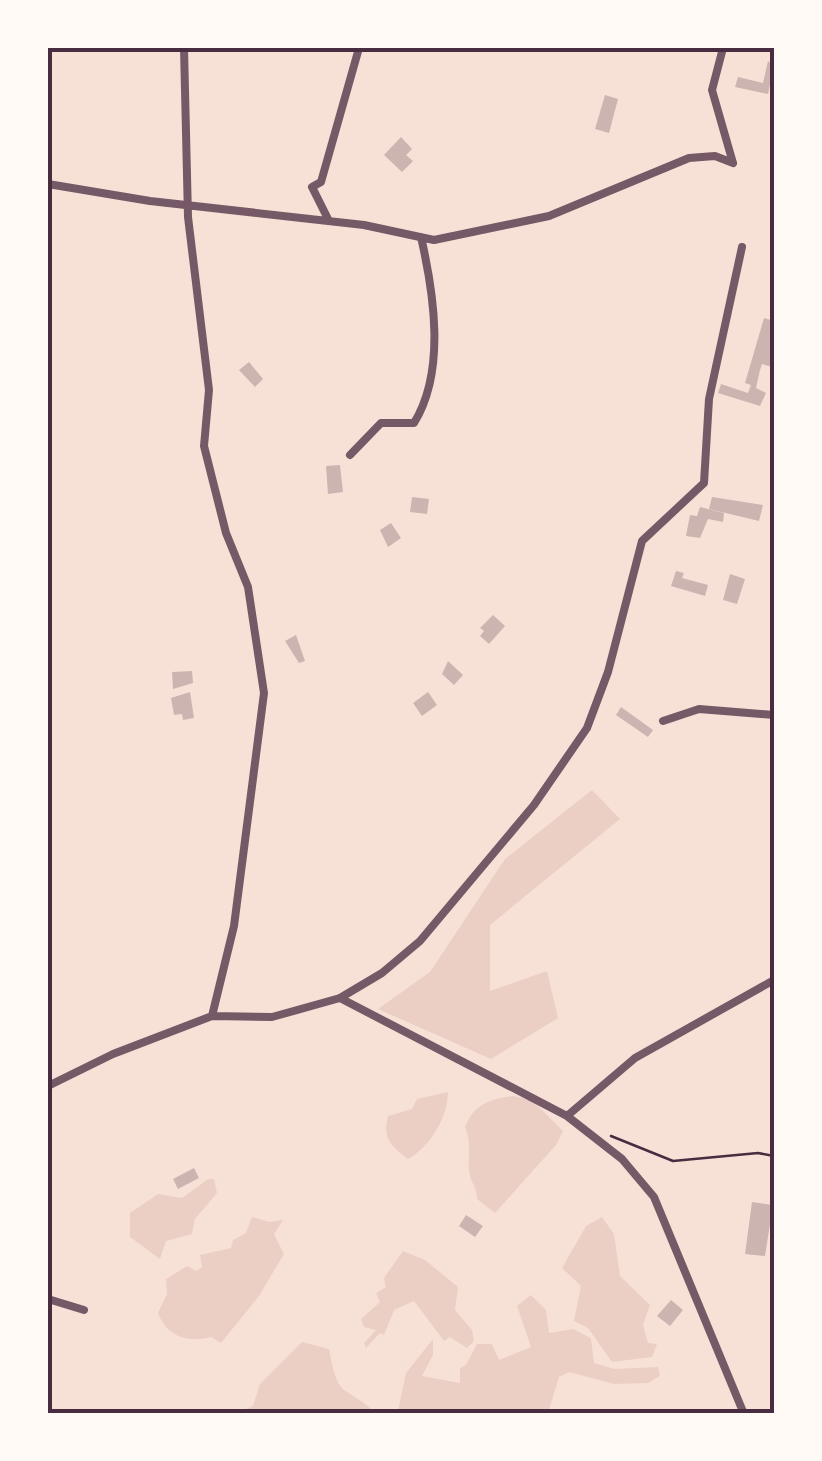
<svg xmlns="http://www.w3.org/2000/svg" width="822" height="1461" font-family="Karla,sans-serif">
<rect width="100%" height="100%" fill="#f7e1d7"/>
<!-- green -->
<path fill="#ebcfc5" d="M592,790L620,819L490,925V991L547,971L558,1018L491,1059L378,1009L430,972L505,859Z
M448,1092C448,1117 430,1147 408,1159C391,1146 382,1139 388,1116L412,1109L417,1099Z
M513,1096L532,1100L563,1131L556,1145L495,1213L477,1199C477,1188 473,1186 470,1176C466,1159 473,1145 465,1127C474,1104 490,1099 513,1096Z
M208,1179H214L217,1193L195,1219L192,1234L166,1241L160,1259L130,1237V1213L158,1194L182,1198Z
M252,1217L269,1222L283,1220L274,1234L284,1254L259,1296L221,1343L211,1337C188,1343 167,1337 158,1313L167,1294L166,1279L187,1266L196,1271L202,1267L200,1255L231,1248L233,1240L246,1233Z
M602,1217L614,1234L620,1276L650,1305L643,1325L648,1343L657,1344L652,1357L612,1362L588,1328L574,1321L581,1286L562,1268L586,1226Z
M403,1251L425,1260L458,1287L455,1310L472,1330L474,1341L467,1348L450,1337L444,1341L414,1301L394,1310L384,1335L380,1333L366,1348L364,1343L376,1330L364,1327L361,1319L380,1302L376,1293L386,1287L384,1278Z
M531,1295L546,1310L549,1333L573,1329L591,1338L594,1363L615,1369L658,1367L660,1376L648,1383L614,1384L569,1372L559,1377L548,1413L398,1411L406,1373L433,1339V1355L422,1376L460,1383V1368L466,1365L477,1344H492L499,1360L531,1347L517,1306Z
M302,1342L329,1349C339,1402 342,1382 376,1413H236L253,1406L260,1384Z"/>
<!-- building -->
<path fill="#ccb4b1" d="M768,61L774,65L768,94L735,87L738,77L763,83Z
M605,95L618,99L609,133L595,129Z
M401,137L412,149L406,155L413,161L402,172L384,155Z
M764,318L774,321V358L772,367L762,364L760,370L756,388L766,393L760,406L718,393L721,384L748,393L751,385L745,383Z
M249,362L263,379L255,387L239,370Z
M340,465L343,492L328,494L326,466Z
M412,497L429,499L427,514L410,512Z
M712,497L763,505L759,521L709,509Z
M700,507L724,513L723,522L708,519L700,538L686,536L690,515L697,516Z
M391,523L401,538L388,547L380,530Z
M676,571L684,573L682,578L708,585L705,596L671,586Z
M730,574L745,579L737,604L723,600Z
M493,615L505,626L489,644L480,636L484,631L480,628Z
M296,635L305,661L299,663L285,641Z
M448,661L463,675L454,685L442,674Z
M192,671L193,683L173,689L172,672Z
M190,692L194,718L183,720L182,714L174,715L171,698Z
M428,692L437,705L422,716L413,703Z
M621,707L653,730L648,737L616,715Z
M194,1168L199,1178L178,1189L173,1179Z
M752,1202L773,1205L765,1256L745,1254Z
M466,1215L483,1226L475,1237L459,1226Z
M671,1300L683,1310L670,1326L657,1316Z"/>
<g fill="none" stroke-linecap="round" stroke-linejoin="round">
<!-- path -->
<path stroke="#4a2c40" stroke-width="2.5" d="M611,1136L673,1161L758,1153L774,1156"/>
<!-- minor -->
<path stroke="#755966" stroke-width="8" d="M184,48L188,217L209,390L204,446L226,533L248,587L264,693L234,926L212,1016
M723,48L712,90L733,163
M48,184L150,201L364,225L434,240L549,216L689,158L715,156L733,163
M329,221L312,187L321,182L359,48
M350,455L381,423H414C446,371 434,294 421,237
M663,721L699,709L774,715
M340,998L567,1116L622,1159L654,1197L744,1414
M48,1086L113,1054L212,1016L272,1017L340,998L382,973L420,941L534,805L587,728L608,672L642,541L704,483L709,399L742,247
M567,1116L635,1058L774,980
M48,1299L84,1310"/>
</g>
<!-- border -->
<rect width="822" height="1461" fill="none" stroke="#fffaf5" stroke-width="100"/>
<rect x="50" y="50" width="722" height="1361" fill="none" stroke="#4a2c40" stroke-width="4"/>
</svg>
